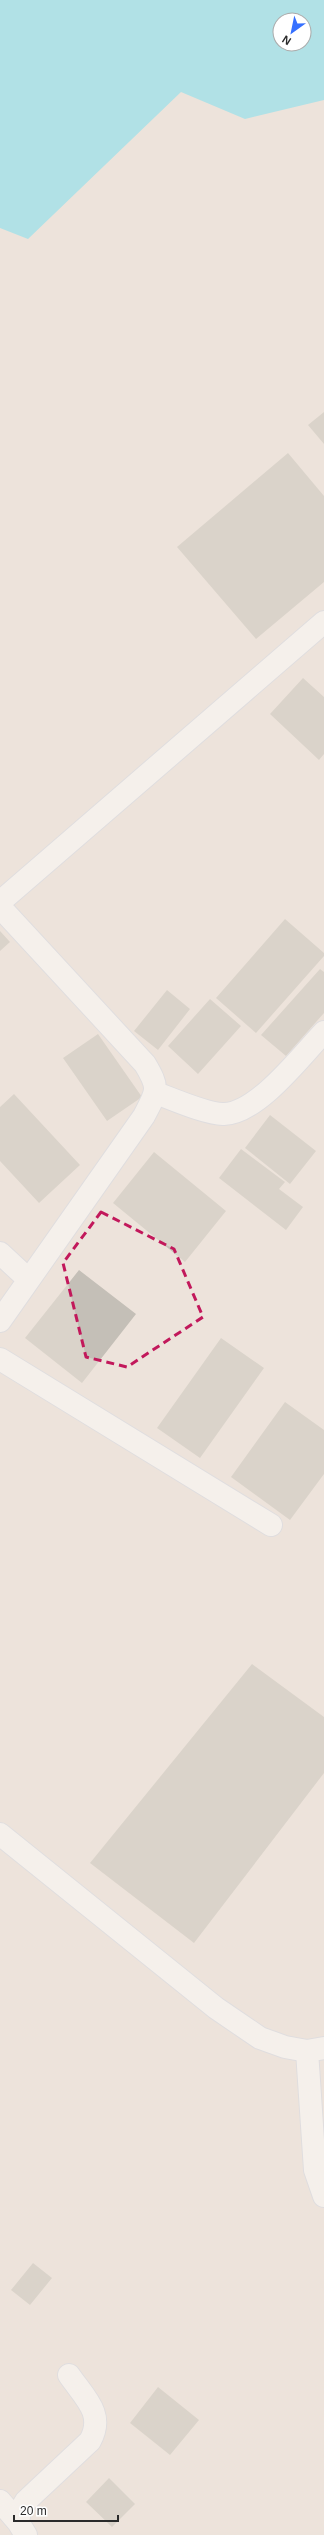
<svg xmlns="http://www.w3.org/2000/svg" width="324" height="2535" font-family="Arial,sans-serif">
<rect width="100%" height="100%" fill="#ede3db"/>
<!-- water -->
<path fill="#69ddf4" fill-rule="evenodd" d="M0,0H324V100L245,119L181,92L28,239L0,228ZM280,20H304V44H280Z"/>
<!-- building -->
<path fill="#c4bfb7" d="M324,412V444L308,425Z
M288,453L324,496V582L256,639L177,547Z
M303,678L324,697V754L319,760L270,714Z
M285,919L324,953V956L256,1033L216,998Z
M0,931L10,942L0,951Z
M320,969L324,972V1013L286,1056L261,1035Z
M167,990L190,1009L158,1050L134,1031Z
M210,999L241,1026L198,1074L168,1046Z
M98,1034L142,1097L107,1121L63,1058Z
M14,1094L80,1165L39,1203L0,1161V1107Z
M270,1115L316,1151L290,1184L245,1148Z
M241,1149L285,1182L279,1189L303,1207L286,1230L219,1178Z
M154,1152L226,1211L185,1262L113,1203Z
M79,1270L136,1314L82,1383L25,1338Z
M221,1338L264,1368L200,1458L157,1428Z
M285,1402L324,1430V1474L290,1520L231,1477Z
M252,1664L324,1717V1773L194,1943L90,1863Z
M33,2263L52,2278L30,2305L11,2290Z
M158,2387L199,2420L170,2455L130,2423Z
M109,2478L135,2504L112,2527L86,2502Z"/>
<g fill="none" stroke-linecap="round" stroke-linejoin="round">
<!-- minor casing -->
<g stroke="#d0d6e4" stroke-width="24">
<path id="minor" d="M0,902L324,622
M0,907L145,1064C160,1089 157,1091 144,1116L0,1321
M156,1093C172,1099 209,1115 224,1114C258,1113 301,1056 324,1032
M0,1253L28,1279
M0,1359L271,1525
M0,1834L216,2008L260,2038L285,2047L307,2051L324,2048
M307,2051L315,2170L324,2196
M0,2501L18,2522
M26,2535L18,2522L20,2511L26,2501L90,2441C105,2414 85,2398 69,2375"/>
</g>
<!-- minor -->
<use href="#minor" stroke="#fff" stroke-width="22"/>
</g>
<!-- marked area -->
<path d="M0 0H324V2535H0ZM101,1212L174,1249L203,1317L127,1367L86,1357L63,1263Z" fill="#ede3db" fill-opacity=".55" fill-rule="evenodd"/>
<path fill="none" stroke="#c2185b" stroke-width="3" stroke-dasharray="8 5" stroke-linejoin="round" d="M101,1212L174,1249L203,1317L127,1367L86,1357L63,1263Z"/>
<!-- north arrow -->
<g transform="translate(292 32) rotate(213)"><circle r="19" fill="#ffffff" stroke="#aaaaaa"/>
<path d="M0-3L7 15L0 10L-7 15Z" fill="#3670ff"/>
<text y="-6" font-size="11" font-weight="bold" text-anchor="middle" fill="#2a2a2a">N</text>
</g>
<!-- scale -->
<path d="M14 2515v6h104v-6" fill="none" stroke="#2a2a2a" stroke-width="2"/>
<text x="20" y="2515" font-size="12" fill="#2a2a2a" stroke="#ffffff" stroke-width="3" paint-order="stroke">20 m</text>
</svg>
